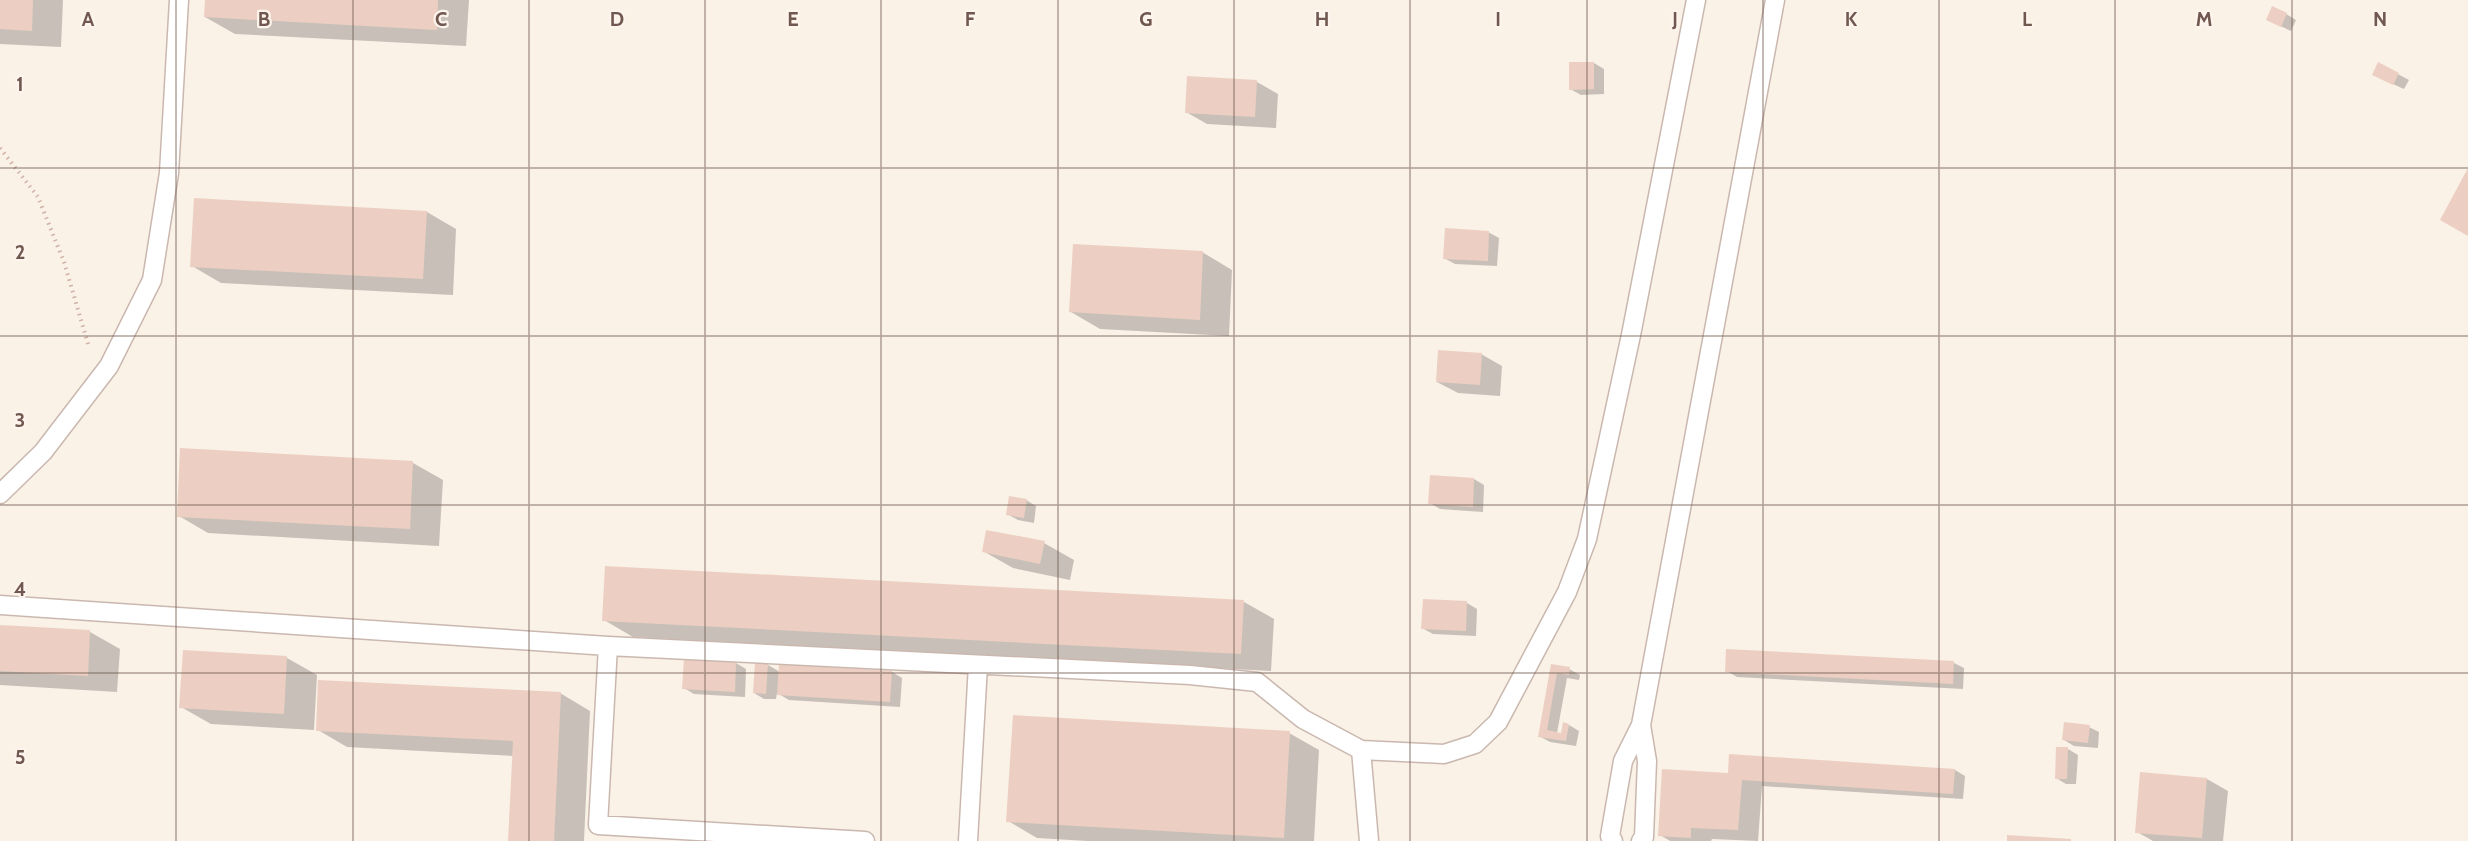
<svg xmlns="http://www.w3.org/2000/svg" width="2468" height="841" font-family="Cabin,sans-serif">
<rect width="100%" height="100%" fill="#faf1e7"/>
<!-- shadow -->
<path fill="#0003" d="M0,0H63L61,47L0,44Z
M206,0H469L466,46L235,34L205,17Z
M2286,14L2296,20L2291,31L2278,25Z
M1594,63L1604,69V94L1581,95L1570,89Z
M2379,64L2409,80L2404,89L2384,80Z
M1257,82L1278,94L1276,128L1207,124L1186,112Z
M427,212L456,229L453,295L221,283L192,266Z
M1488,232L1499,238L1497,266L1455,264L1444,258Z
M1202,252L1232,270L1229,336L1100,329L1071,312Z
M1481,354L1502,366L1500,396L1458,393L1437,382Z
M182,450L413,463L443,480L439,546L208,533L179,516Z
M1474,479L1484,485L1483,512L1440,509L1430,503Z
M1026,500L1036,506L1034,523L1018,520L1007,514Z
M1044,543L1074,560L1070,580L1013,568L983,551Z
M1424,600L1467,603L1477,609L1476,636L1433,634L1422,628Z
M1244,602L1274,619L1271,671L633,637L604,620Z
M0,627L90,632L120,649L117,692L0,685Z
M287,658L317,675L314,730L211,724L181,707Z
M736,663L746,669L745,697L694,694L684,688Z
M1954,663L1964,668L1963,689L1737,677L1727,671Z
M768,665L780,672H892L902,678L900,707L789,700L777,693L776,699H764L754,693Z
M1552,665L1569,669L1580,675L1579,680L1567,678L1557,733L1563,734L1569,725L1579,731L1576,746L1550,742L1539,736Z
M560,693L590,711L584,841H510L514,756L347,747L318,730Z
M2089,727L2099,732L2098,748L2074,746L2064,740Z
M1289,733L1319,750L1314,841H1087L1037,838L1008,821Z
M2068,749L2078,755L2076,784H2066L2056,778Z
M1955,770L1965,776L1963,799L1762,786L1758,841L1712,839L1711,841H1670L1660,835L1735,775Z
M2207,779L2228,791L2223,841H2153L2137,832Z"/>
<!-- building -->
<path fill="#eccfc2" d="M0,0H33L32,31L0,29Z
M205,0H438L437,30L204,17Z
M2272,6L2287,13L2281,27L2266,20Z
M1569,62H1594V89L1569,90Z
M2378,62L2399,73L2393,85L2372,75Z
M1187,76L1257,80L1255,117L1185,113Z
M2468,168V236L2440,220Z
M194,198L427,211L423,279L190,267Z
M1445,228L1489,231L1488,261L1443,259Z
M1073,244L1203,251L1200,320L1069,312Z
M1438,350L1482,353L1480,385L1436,382Z
M180,448L413,461L410,529L177,517Z
M1430,475L1474,478L1473,507L1428,504Z
M1009,496L1027,499L1024,518L1006,515Z
M986,530L1045,541L1040,564L982,552Z
M605,566L1244,600L1241,654L602,621Z
M1423,599L1467,601L1466,631L1421,629Z
M0,625L90,630L88,676L0,671Z
M1726,649L1954,661L1953,684L1725,672Z
M183,650L287,656L284,714L179,708Z
M684,658L736,661L735,692L682,689Z
M755,662L768,663L766,694L753,693Z
M779,664L892,671L890,702L777,695Z
M1551,664L1570,667L1569,675L1557,673L1547,730L1561,733L1563,722L1569,724L1566,741L1538,737Z
M318,680L561,692L554,841H508L513,741L316,731Z
M1013,715L1290,731L1284,838L1006,822Z
M2064,722L2090,725L2088,743L2062,740Z
M2056,747H2068L2067,779H2055Z
M1729,754L1955,769L1953,794L1742,780L1738,830L1691,828V838L1658,836L1662,769L1728,773Z
M2140,772L2207,778L2202,838L2135,833Z
M2007,835L2071,839V841H2007Z"/>
<g fill="none" stroke-linecap="round" stroke-linejoin="round">
<!-- lane casing -->
<g stroke="#cab8af" stroke-width="21">
<path id="lane" d="M0,494L43,452L109,366L152,280L169,173L179,0
M0,605L608,646L1190,675L1257,682L1303,719L1361,750L1444,754L1475,744L1498,722L1567,592L1587,539L1631,335L1696,0
M608,646L598,825L865,841
M1641,725L1647,761L1644,837L1641,841
M1361,750L1369,841
M968,841L978,665
M1613,841L1610,836L1623,761L1641,725L1775,0"/>
</g>
<!-- path -->
<path stroke="#d0b2a6" stroke-width="4" stroke-dasharray="1.5 4.5" stroke-linecap="butt" d="M0,148L38,197L64,262L88,344"/>
<!-- lane -->
<use href="#lane" stroke="#fff" stroke-width="18"/>
</g>
<!-- grid -->
<path fill="none" stroke="#70574f" stroke-width="1.5" stroke-opacity="0.55" d="M176,0V841M353,0V841M529,0V841M705,0V841M881,0V841M1058,0V841M1234,0V841M1410,0V841M1587,0V841M1763,0V841M1939,0V841M2115,0V841M2292,0V841M0,168H2468M0,336H2468M0,505H2468M0,673H2468"/>
<g font-size="20" text-anchor="middle" font-weight="bold" fill="#70574f" stroke="#fdf5ed" stroke-width="4.5" stroke-linejoin="round" paint-order="stroke">
<text x="88" y="26">A</text>
<text x="264" y="26">B</text>
<text x="441" y="26">C</text>
<text x="617" y="26">D</text>
<text x="793" y="26">E</text>
<text x="970" y="26">F</text>
<text x="1146" y="26">G</text>
<text x="1322" y="26">H</text>
<text x="1498" y="26">I</text>
<text x="1675" y="26">J</text>
<text x="1851" y="26">K</text>
<text x="2027" y="26">L</text>
<text x="2204" y="26">M</text>
<text x="2380" y="26">N</text>
<text x="20" y="91">1</text>
<text x="20" y="259">2</text>
<text x="20" y="427">3</text>
<text x="20" y="596">4</text>
<text x="20" y="764">5</text>
</g>
</svg>
